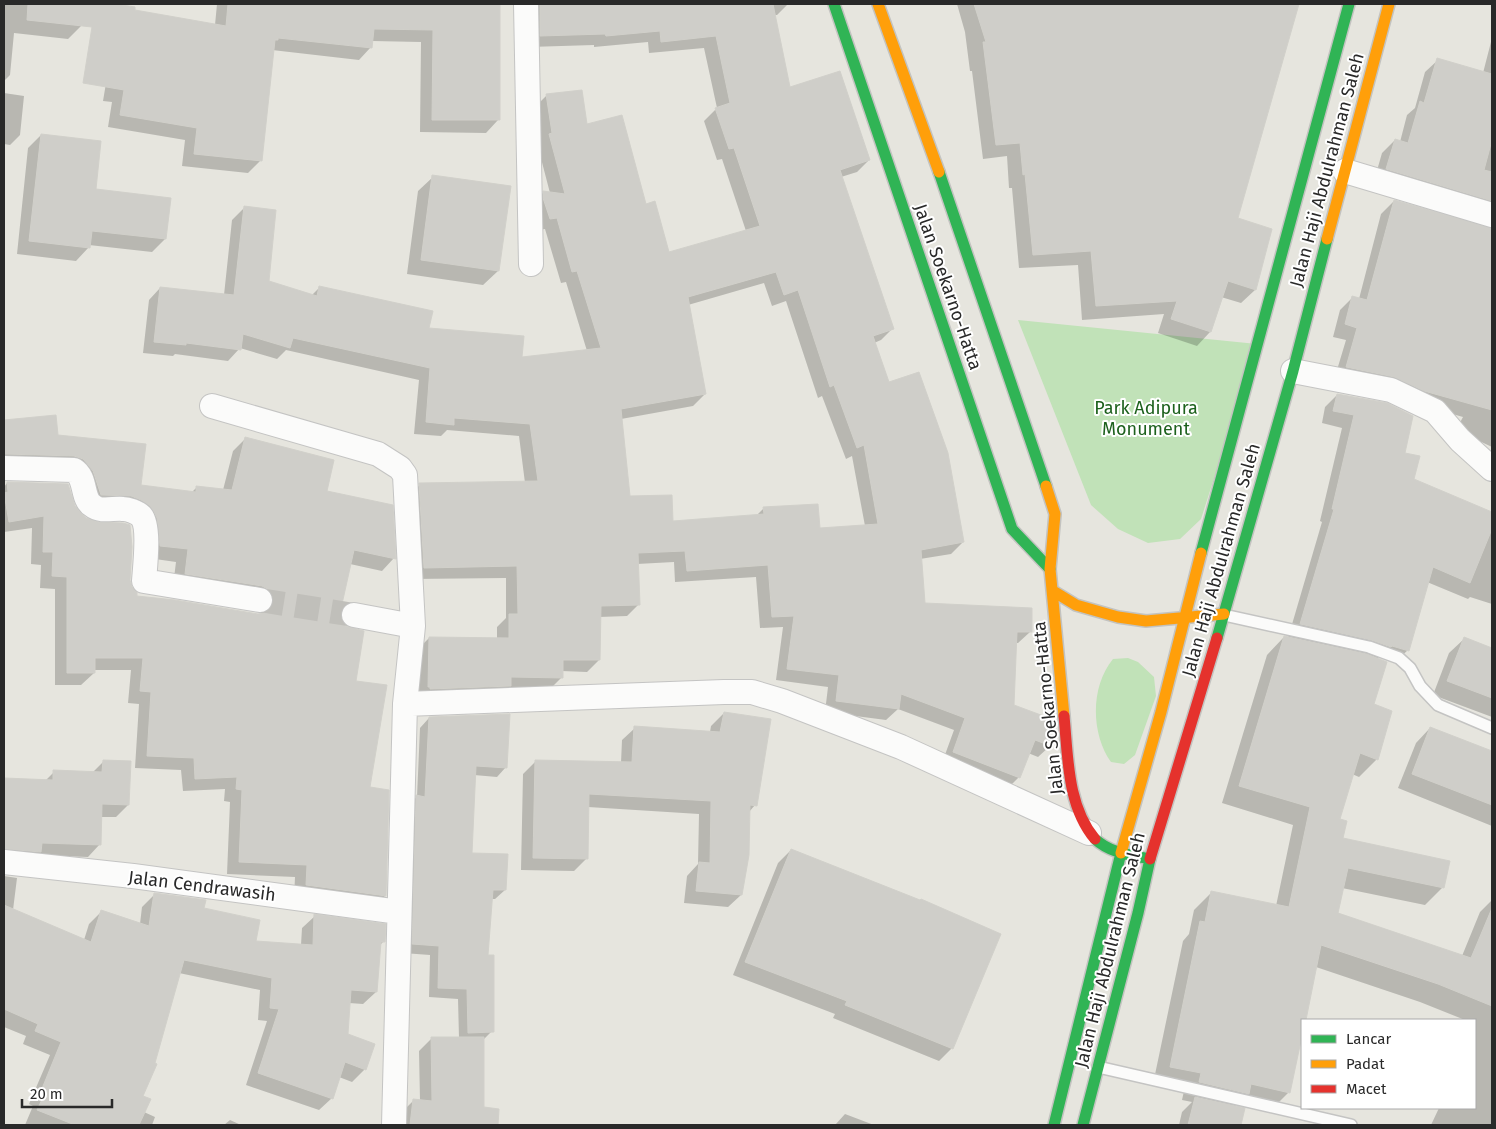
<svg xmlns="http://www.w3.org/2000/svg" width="1496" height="1129" font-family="'Fira Sans',sans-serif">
<rect width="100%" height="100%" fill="#e6e5de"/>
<!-- green -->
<path fill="#c1e2b8" d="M1018,320L1257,344L1201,519L1180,539L1148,543L1118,529L1091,505Z
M1128,658L1138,662L1154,677L1156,696L1135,755L1124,764L1111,762C1091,734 1090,687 1113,659Z"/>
<!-- shadow -->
<path fill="#0003" fill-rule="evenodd" d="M4,4H84L81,26L68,39L14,33L10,75L4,81Z
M217,4H499L498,120L486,133L420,132L421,42L372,41L371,47L359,60L272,50L260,161L248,173L182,166L185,140L108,127L112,102L103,101L116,23L215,25Z
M540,4H788L777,15H774L789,88L869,160L857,172L841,177L893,328L881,340L874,343L888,384L963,542L951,554L920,559L924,605L1030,632L1018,643H1016L1013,706L1047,719L1050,746L1038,757L1028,753L1019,777L1007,789L942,763L954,730L898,709L886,720L825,712L828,687L776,680L783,627L760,628L756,577L675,582L674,562L637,564L639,604L627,616L599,617V660L587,672L561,671L562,677L550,689L417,698V650L429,638L497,640V627L506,618V578L412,579L408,496L420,485L525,483L519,436L447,430L441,436L414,434L419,380L286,350L277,359L240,348L228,361L175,354L173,356L143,353L149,300L160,288L224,295L232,220L244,208L267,282L312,295L320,287L427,329L521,359L587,351L566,282L561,283L545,229L538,230L532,204L544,192L550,193L538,147L535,107L547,95L586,126L645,205L669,253L746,231L722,159L717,160L704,121L717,108L704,48L649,53L648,42L594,47V45L529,47L528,16ZM764,283L772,306L786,301L818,398L822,396L846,459L852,456L865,526L819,529L764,508L756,516L672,522L629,497L621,419L693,406L705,394L688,305Z
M957,4H1298L1237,219L1271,230L1255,290L1241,303L1221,297L1210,332L1197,346L1158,333L1164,314L1082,320L1078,265L1019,268L1012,188H1009L1007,156L983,159L972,71H970L965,32Z
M1492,38V223L1374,181L1382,153L1395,140L1400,142L1407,115L1415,108L1425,72L1438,60L1483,73Z
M4,93L24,96L20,135L10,145L4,144Z
M41,135L95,190L165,239L152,252L89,245V247L76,261L17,254L28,148Z
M433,177L498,271L483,285L407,274L418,191Z
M1394,201L1492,229V447L1456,430L1463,417L1334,380L1346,340L1333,337L1340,310L1353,297L1359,299L1381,214Z
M1337,395L1403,454L1413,480L1492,513V604L1470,597L1468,599L1427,582L1408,650L1395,662L1378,657L1373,705L1377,759L1359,777L1352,774L1338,820L1341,839L1443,887L1425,905L1342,888L1337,913L1462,956L1480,912L1492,900V1125H1431L1439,1108H1475V1020H1465L1420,1002L1316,967L1304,1020H1302V1030L1289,1092L1271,1110L1238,1103L1234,1107L1244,1109L1240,1125H1179L1182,1112L1192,1102L1182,1100L1184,1091L1153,1084L1183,941L1189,934L1194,910L1212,892L1276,906L1293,825L1222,803L1267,655L1284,637L1288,638L1322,522L1320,521L1342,428L1322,423L1325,407Z
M55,416L57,436L140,486L191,493L197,487L223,490L233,451L245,439L325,492L394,558L382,571L350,564L339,613L354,682L368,788L388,791L385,896L372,908L294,898L295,877L227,874L230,802L224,801L225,789L183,791L181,770L135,768L139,704L128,703L131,670H94V673L81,685H55V589L40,588L41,565L31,564L32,528L4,532V487L7,483L74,506L129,580L135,597L261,615V609L173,586L176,562L148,558L141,522L89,507L77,479L4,467V421Z
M1464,639L1492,649V717L1433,695L1449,653Z
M724,713L755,805L749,812L741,895L728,907L684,903L687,876L698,864L699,814L588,807L587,858L574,871L521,870L523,774L535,762L621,763L622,740L635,728L710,732L711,726Z
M429,718L506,767L497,777L474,775L471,854L505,890L495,899H491L486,956L492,1031L482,1041L483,1104L480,1125H400L401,1113L413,1101H420L419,1051L432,1038H459L458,999L429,997L430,955L403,953L407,806L417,797L420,728Z
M1430,728L1492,753V826L1398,788L1416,743Z
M103,762L128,805L116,817H101L100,844L88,857L36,855L4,862V779L45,781L54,772L92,773Z
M791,850L952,1048L939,1061L833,1018L835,1014L733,975L778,863Z
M4,876L17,878L13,910L84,940L89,924L101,912L140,924L142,907L155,894L203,909L255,942L301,945L302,928L315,916L384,941L379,946L376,992L363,1004L349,1003L347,1035L365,1069L352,1082L339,1077L332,1098L319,1110L246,1085L267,1021L258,1020L260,990L179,973L141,1096L144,1112L155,1117L152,1125H25L33,1106L29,1104L50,1055L23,1044L26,1036L4,1027Z
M845,1114L874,1125H835Z
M230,1120L241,1125H224Z"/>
<!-- building -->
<path fill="#cfcec9" stroke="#d1d0ca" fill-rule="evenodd" d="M28,4H116L135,7V10L226,26L228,4H500V120H432L433,30L374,29L372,48L278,38V40H275L262,161L194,154L197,128L120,115L124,90L83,83L92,27L27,20Z
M540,4H773L790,87L840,71L870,160L840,170L894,329L873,336L889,382L919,372L948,453L964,542L921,550L925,603L1032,608V632H1017L1014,705L1049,718L1051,746L1035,740L1020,778L953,752L965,718L901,694L899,709L836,701L839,675L787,669L794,616L772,617L768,565L687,571L685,551L638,553L640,605L601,606L600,660H563V678L511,677V686L430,689V687H428L429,637L509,638V614H518L517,566L424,568L419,483L538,481L530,424L454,418V425L426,422L430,368L293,338L290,348L243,334L241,350L186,343V345L154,342L160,287L234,295L244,206L276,210L269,281L317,296L319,286L433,311L429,328L524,336L522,357L601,348L577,271L572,272L557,218L550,219L543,198V191L565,194L549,134L552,133L546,94L582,90L587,124L622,115L646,204L655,201L669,252L760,226L734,148L729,149L715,108L730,103L716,36L661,42L660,31L606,36L605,34L540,36ZM776,272L784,295L798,290L830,387L834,385L857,448L864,445L878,524L820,528L818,504L763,507L764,514L673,521L672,495L630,496L621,409L706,394L688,297Z
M974,4H1299L1238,218L1272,229L1256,290L1228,281L1211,332L1171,319L1177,301L1096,306L1091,251L1033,255L1025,174L1023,175L1020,143L996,145L983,42H986Z
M1437,58L1492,74V140L1484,170L1492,172V201L1386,169L1395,139L1408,143L1420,101L1424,103Z
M41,134L101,141L96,189L171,198L166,239L92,231L90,248L29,241Z
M432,175L511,186L499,271L421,260Z
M1394,200L1492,228V410L1424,391L1394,377L1346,367L1357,328L1345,324L1352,296L1367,300Z
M1337,394L1387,403L1413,416L1405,453L1420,456L1414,479L1492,512V529L1470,583L1433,567L1409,651L1392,646L1391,647L1371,640L1300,624L1334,509H1332L1354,415L1333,411Z
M56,415L58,435L146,444L141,485L196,492V486L232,490L245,437L334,460L327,491L393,505L396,559L354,550L342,604L346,605L340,613L341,620L345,626L364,631L356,681L387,685L370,787L389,790L386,896L306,885L307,865L239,862L242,790L236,789L237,777L195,779L194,758L147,756L151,692L140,691L143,658H95V673H67V577L52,576L53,552H43L44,516L9,522L4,493L8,492L7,482L68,484L75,506L86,518L98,522L123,523L130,525L132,547L130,580L132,587L137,592V596L175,600L258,614L264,613L270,609L274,602L273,596L269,590L262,586L185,574L188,549L160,546L157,518L150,506L141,500L131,496L101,495L93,471L83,459L74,456L4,454V420Z
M1284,636L1367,654L1387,662L1374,704L1392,711L1378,760L1360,753L1340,819L1347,821L1343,838L1450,861L1444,888L1348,868L1338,913L1471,958L1492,908V1006L1438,984L1321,945L1306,1020H1302V1036L1290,1093L1251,1084L1249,1094L1199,1082L1201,1073L1170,1067L1200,921L1205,922L1211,891L1289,907L1310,807L1239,786Z
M1464,637L1492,648V698L1447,681Z
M724,712L771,719L757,806L750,805L749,855L742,895L696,891L699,862L710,863L711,801L589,794L588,859L533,858L535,760L632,762L634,726L720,732Z
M510,714L507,768L476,766L472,853L508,854L506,890H493L488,955H494V1032L468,1033L467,989L438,988L439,946L412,944L416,795L425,797L429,717Z
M1430,727L1492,751V805L1412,774Z
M103,760L131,761L129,805L102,804L101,845L42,843L41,852L4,849V778L53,780V770L102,772Z
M791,849L920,900L921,899L1001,934L953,1049L845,1005L847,1001L745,962Z
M154,893L206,900L204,908L260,920L256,941L313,945L314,914L386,924L385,942H381L377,992L351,990L348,1034L375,1044L366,1070L345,1062L333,1099L258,1073L279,1009L270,1008L272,978L184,960L155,1063L157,1064L143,1096L151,1099L139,1125H75L37,1110L45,1093L41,1091L61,1042L35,1031L38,1024L4,1009V905L91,942L101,910L149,926Z
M431,1037H484V1107L499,1109L498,1125H410L413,1099L432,1101Z
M1195,1097L1245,1108L1241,1125H1188Z"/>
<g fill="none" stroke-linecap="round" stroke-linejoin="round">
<!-- street-tunnel -->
<path stroke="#c0bfba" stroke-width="24" stroke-dasharray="24 12" stroke-linecap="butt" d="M260,600L354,615"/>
<!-- lane casing -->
<g stroke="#c4c4c3" stroke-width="14">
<path id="lane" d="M1224,615L1369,647L1399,658L1410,668L1420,686L1438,705L1492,728
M1098,1067L1351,1125"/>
</g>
<!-- street casing -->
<g stroke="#c4c4c3" stroke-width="26">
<path id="street" d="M526,4L531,264
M1345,171L1492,215
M1293,371L1391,390L1435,411L1460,440L1492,469
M212,406L378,454L400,468L405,475L413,626
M4,468L74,470C87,478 81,499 93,506C100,512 114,508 123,509C128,509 137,512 141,516C150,526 145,567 144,581L260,600
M354,615L413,626L405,704L394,1125
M405,704L724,692H752L782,701L901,747L1089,833
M4,862L133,876L399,912"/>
</g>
<!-- fast casing -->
<g stroke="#c3c3c0" stroke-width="14">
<path id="fast" d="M834,4L1012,529L1050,569
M939,172L1046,486
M1201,553L1349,4
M1217,638L1293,371L1327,239
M1054,1125L1121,853
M1083,1125L1138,913L1150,859C1130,855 1110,853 1095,839"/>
</g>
<!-- slow casing -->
<g stroke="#c3c3c0" stroke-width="14">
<path id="slow" d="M878,4L939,172
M1327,239L1389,4
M1046,486L1055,514L1050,569L1064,716
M1053,591L1076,605L1118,617L1146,621L1224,614
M1121,853L1161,712L1201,553"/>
</g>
<!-- jam casing -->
<g stroke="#c3c3c0" stroke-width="14">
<path id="jam" d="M1064,716C1068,756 1067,806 1095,839
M1150,859L1217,638"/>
</g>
<!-- lane -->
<use href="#lane" stroke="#fbfbfa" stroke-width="11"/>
<!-- street -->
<use href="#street" stroke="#fbfbfa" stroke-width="24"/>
<!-- fast -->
<use href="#fast" stroke="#30b455" stroke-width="11"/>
<!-- slow -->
<use href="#slow" stroke="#ff9f0a" stroke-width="11"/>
<!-- jam -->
<use href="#jam" stroke="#e5322d" stroke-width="11"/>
</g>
<g text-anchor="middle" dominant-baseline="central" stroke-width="4" stroke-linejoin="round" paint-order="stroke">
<!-- street labels -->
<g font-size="18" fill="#292929" stroke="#fff">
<text transform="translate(1327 170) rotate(-75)">Jalan Haji Abdulrahman Saleh</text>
<text transform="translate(948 287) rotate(71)">Jalan Soekarno-Hatta</text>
<text transform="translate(1221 560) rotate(-74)">Jalan Haji Abdulrahman Saleh</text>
<text transform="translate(1048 708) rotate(-96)">Jalan Soekarno-Hatta</text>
<text transform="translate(202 886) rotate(7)">Jalan Cendrawasih</text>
<text transform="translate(1110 950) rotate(-76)">Jalan Haji Abdulrahman Saleh</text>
</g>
<!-- park labels -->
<g font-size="18" fill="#1d611d" stroke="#fff">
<text x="1146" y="408">Park Adipura<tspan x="1146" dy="21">Monument</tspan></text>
</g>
</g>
<!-- border -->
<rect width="1496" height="1129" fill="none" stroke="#292929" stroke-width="10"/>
<!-- legend -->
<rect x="1301" y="1019" width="175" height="90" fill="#ffffff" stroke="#a9a9a9"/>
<rect x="1311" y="1035" width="25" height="8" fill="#30b455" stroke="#a9a9a9"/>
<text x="1346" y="1044" font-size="15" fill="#292929">Lancar</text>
<rect x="1311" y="1060" width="25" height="8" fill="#ff9f0a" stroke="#a9a9a9"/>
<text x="1346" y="1069" font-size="15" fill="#292929">Padat</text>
<rect x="1311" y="1085" width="25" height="8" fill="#e5322d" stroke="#a9a9a9"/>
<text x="1346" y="1094" font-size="15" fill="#292929">Macet</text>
<!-- scale -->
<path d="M22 1099v8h90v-8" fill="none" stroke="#292929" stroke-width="2.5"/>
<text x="30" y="1099" font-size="15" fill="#292929" stroke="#ffffff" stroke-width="4" paint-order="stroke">20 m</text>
</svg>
